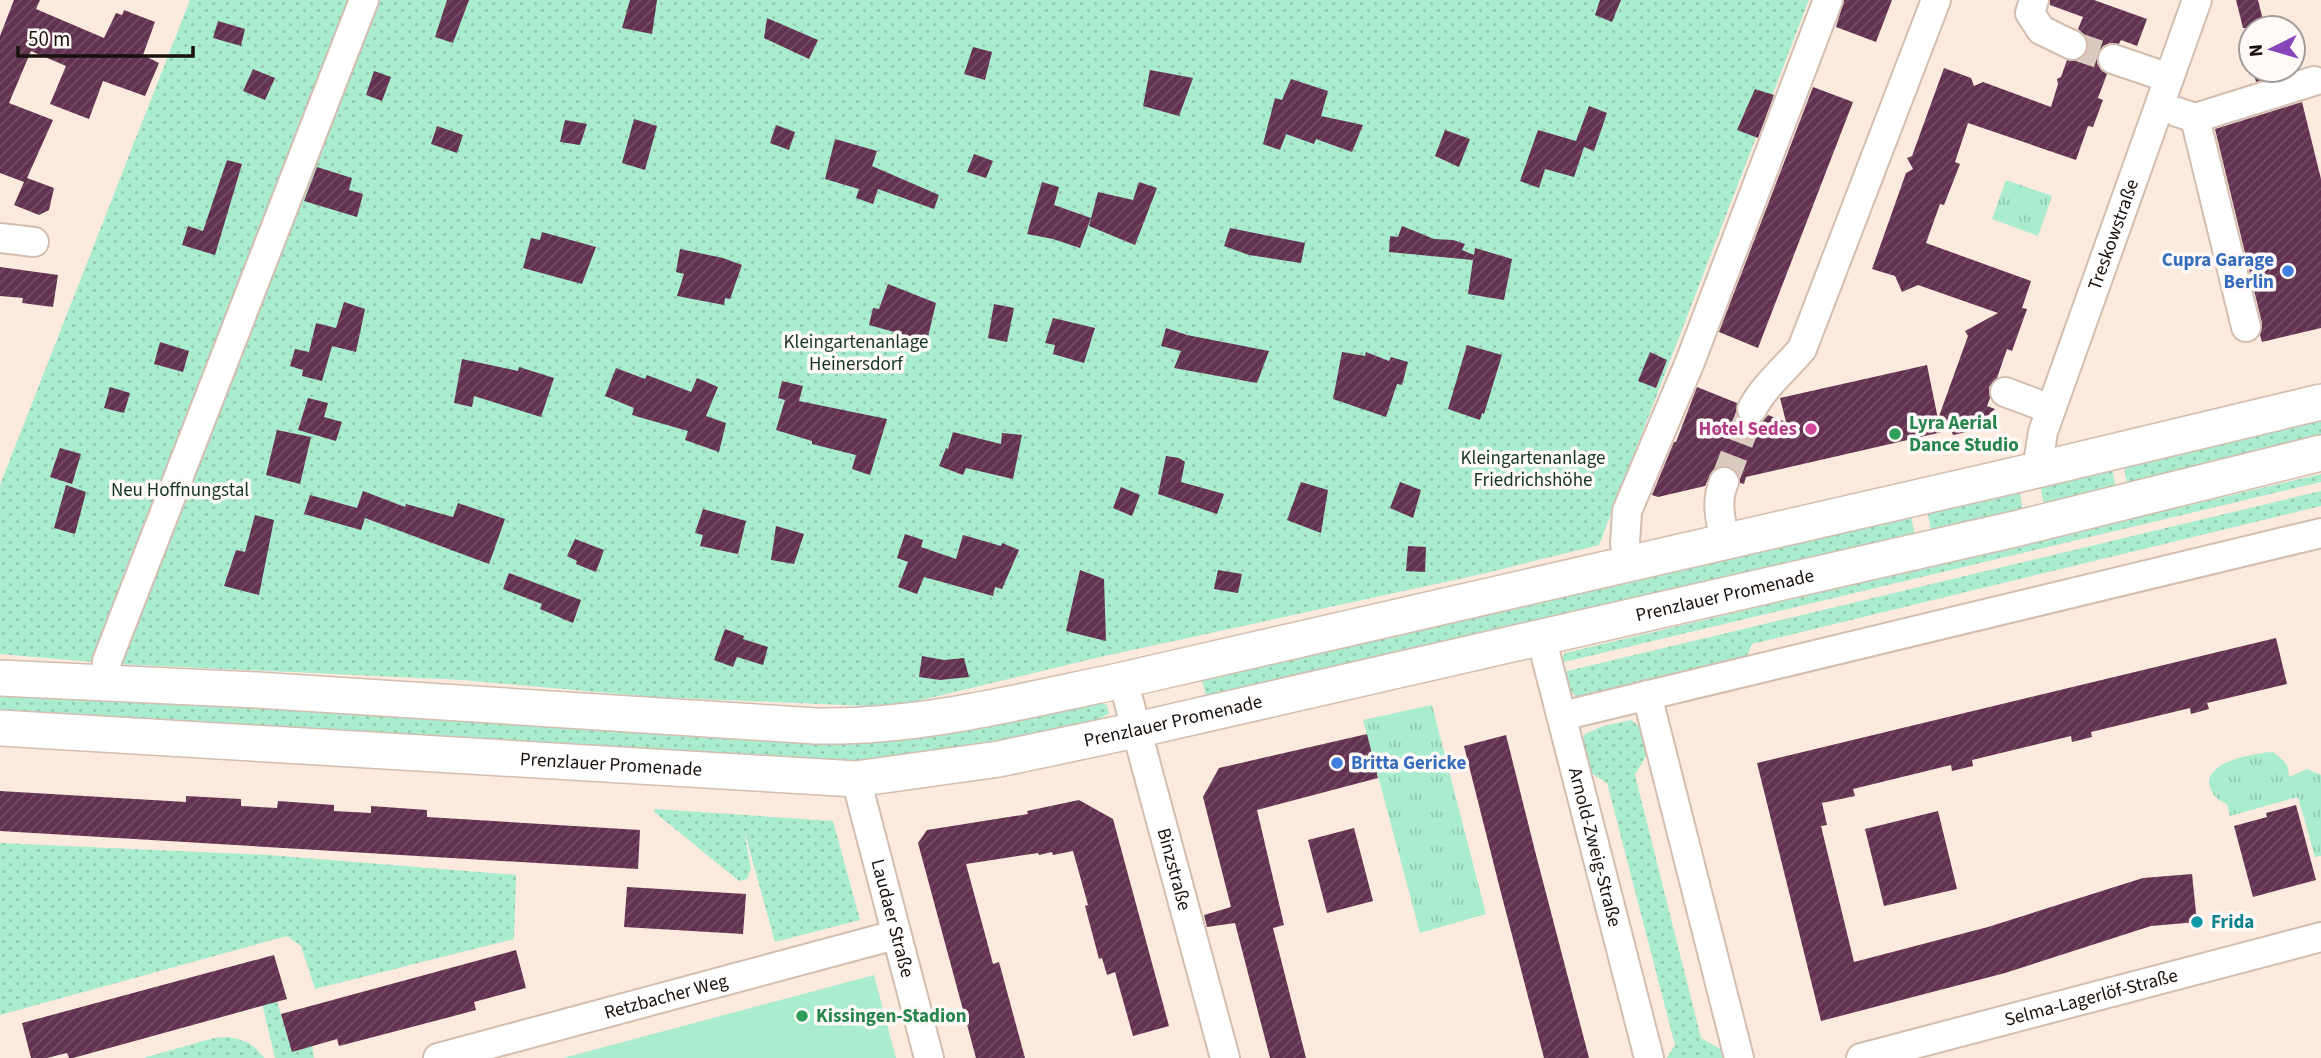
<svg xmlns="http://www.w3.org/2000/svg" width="2321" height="1058" font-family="'Source Sans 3',sans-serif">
<defs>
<pattern id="grass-dots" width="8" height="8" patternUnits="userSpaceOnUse" patternTransform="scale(1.75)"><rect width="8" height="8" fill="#aaecce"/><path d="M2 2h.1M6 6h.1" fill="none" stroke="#92c9b0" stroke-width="1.8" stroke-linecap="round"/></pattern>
<pattern id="park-tufts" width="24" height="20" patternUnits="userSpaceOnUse" patternTransform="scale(1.75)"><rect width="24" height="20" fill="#aaecce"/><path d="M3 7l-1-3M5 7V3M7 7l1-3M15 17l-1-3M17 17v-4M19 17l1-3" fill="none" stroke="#92c9b0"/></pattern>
<pattern id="building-hatch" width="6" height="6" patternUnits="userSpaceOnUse" patternTransform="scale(1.75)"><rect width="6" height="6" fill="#623250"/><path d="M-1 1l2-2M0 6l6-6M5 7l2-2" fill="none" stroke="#744d64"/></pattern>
</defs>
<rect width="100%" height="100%" fill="#fceade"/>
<!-- grass -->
<path fill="url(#grass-dots)" d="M190,0H1809L1599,545L1482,574L1100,657L892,707L653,697L462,680L117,664L0,654V485Z
M2321,414V437L2128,488L2123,462Z
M2112,469L2116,488L2044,505L2040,485Z
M2321,474V482L1560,663L1565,653Z
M2019,487L2023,511L1931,530L1927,509Z
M2321,491V506L1752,644L1743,666L1579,698L1565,688L1559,673Z
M1910,511L1915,537L1208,703L1200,674Z
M64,696L849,736L1098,702L1107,705L1109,714L1078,728L843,768L0,717V697Z
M1631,720L1640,727L1647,754L1635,775L1701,1038L1722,1050L1726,1058H1667L1675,1045L1607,783L1589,772L1580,744L1585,734L1603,726Z
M656,809L833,821L860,920L775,942L744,830L751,869L747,879L739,881L653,811Z
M0,843L269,855L516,875L514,939L315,989L301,946L287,936L0,1015Z
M275,995L292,1051L312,1046L314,1058H275L261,999Z
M228,1037C245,1040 254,1044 264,1058H143L214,1038Z"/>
<!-- park -->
<path fill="url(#park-tufts)" d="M2006,180L2052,196L2038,236L1992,219Z
M1432,705L1486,914L1420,933L1363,720Z
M2273,752C2284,760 2289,764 2289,777L2307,769L2321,775V856L2315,857L2298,797L2230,816L2227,804C2218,800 2215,798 2211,790C2198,762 2255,753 2273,752Z"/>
<!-- pitch -->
<path fill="#aaecce" d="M874,975L896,1058H563Z"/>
<!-- building -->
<path fill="url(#building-hatch)" d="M14,0H40L36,9L104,38L116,13L122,15L124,10L155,22L143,55L159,63L145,96L103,81L89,119L50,104L66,66L31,51L9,103L53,120L27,178L54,188L49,210L39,215L14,205L24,182L0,173V36Z
M447,0H469L453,43L435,37Z
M630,0H657L652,34L622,28Z
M1600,0H1621L1612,22L1595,15Z
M1844,0H1892L1876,42L1836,27Z
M2050,0H2094L2147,19L2137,46L2121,40L2119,44L2110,43L2103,46L2098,53L2097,63L2101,70L2107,74L2098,98L2103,100L2093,127L2088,126L2076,160L1968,123L1955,162L1960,164L1944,205L1940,204L1926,243L2031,281L2022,308L2027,309L2012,351L2007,349L1997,378L1989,387L1990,398L1987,406L1995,409L1971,431L1953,435L1951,430L1746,477L1744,484L1740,483L1736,471L1729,466H1720L1713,470L1705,486L1658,497L1652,495L1674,442H1676L1697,387L1737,403V417L1744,424L1753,426L1760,424L1768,415L1786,422L1780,398L1927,365L1938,419L1968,336L1965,331L1998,313L1918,285L1902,292L1895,276L1872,269L1906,173L1913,169L1907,158L1912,156L1944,68L1971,78L1974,86L1983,82L2051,107L2058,84L2057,79L2061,77L2067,60L2081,59L2087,53L2089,44L2086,36L2078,29L2083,17L2050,5Z
M2236,0H2258L2265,28H2243Z
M767,18L818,40L809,59L764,38Z
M218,21L245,29L241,46L213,38Z
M973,47L992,52L985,80L964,74Z
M253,69L275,78L265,100L243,91Z
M1150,70L1193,78L1179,116L1143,106Z
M2253,70H2275L2276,75L2256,82Z
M374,71L391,77L382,101L366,95Z
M1291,79L1328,91L1321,116L1363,125L1352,152L1316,139L1314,144L1286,134L1280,150L1263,144L1275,98L1282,100Z
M1813,87L1853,102L1758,348L1719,332Z
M1755,89L1774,95L1758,138L1737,130Z
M2302,102L2321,179V328L2262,342L2260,335L2262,323L2215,129Z
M1589,106L1607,113L1594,151L1584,147L1574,177L1545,169L1539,188L1520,181L1538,130L1576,141Z
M634,119L657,126L645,170L622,163Z
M565,120L587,124L580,145L560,142Z
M776,125L795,132L789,150L770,143Z
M437,126L463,135L457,153L431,144Z
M1445,130L1470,139L1459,167L1435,156Z
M835,139L877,151L872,166L939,195L934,209L878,189L873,204L856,198L859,189L825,179Z
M974,154L993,161L986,178L967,172Z
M227,160L242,164L215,255L182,245L188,226L203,231Z
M317,167L352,178L349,190L363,194L357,217L304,201Z
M1042,182L1059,187L1054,205L1091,218L1080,248L1053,239L1027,234Z
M1139,182L1157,188L1135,245L1089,226L1098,192L1133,200Z
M1402,226L1434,239L1453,240L1465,244L1462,250L1474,255L1475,248L1512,259L1504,300L1468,294L1473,260L1389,252L1390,236L1398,237Z
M1230,228L1305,243L1301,263L1249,255L1224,246Z
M542,232L596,247L582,284L523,268L531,238L540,240Z
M680,249L723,258L742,265L730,299L725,298L724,305L677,296L684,274L676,272Z
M0,267L58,275L53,307L22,303L23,298L0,296Z
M888,284L936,303L927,341L869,325L873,308L879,309Z
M344,302L365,309L356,352L332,346L322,381L302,376L303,370L290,366L295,349L309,352L316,323L336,328Z
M994,304L1014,308L1007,342L988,338Z
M1053,318L1095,328L1084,363L1053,354L1055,345L1045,343Z
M1166,328L1187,335L1269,351L1257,383L1174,368L1181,351L1161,346Z
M160,342L189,351L183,372L154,364Z
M1467,345L1502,355L1484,414L1482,413L1480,420L1448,409Z
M1342,352L1365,356L1366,352L1389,361L1391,357L1408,362L1402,385L1397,384L1386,417L1333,399Z
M1650,352L1667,360L1656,388L1638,381Z
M462,359L518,371L519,367L554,378L541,417L474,396L472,407L454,403Z
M616,368L645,379L647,375L691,392L697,378L718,387L706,416L726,423L719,452L685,440L688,431L632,415L634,408L605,396Z
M782,381L803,386L799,401L887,419L870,475L852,469L856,455L812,444V441L776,430L785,400L778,398Z
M110,387L130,393L124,413L104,408Z
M308,398L328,403L324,417L342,422L336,441L298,430Z
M277,430L311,437L300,484L266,475Z
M953,432L1001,444L1002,433L1022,435L1013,479L966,468L963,475L939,466L946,448L948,449Z
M60,448L81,454L72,484L50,477Z
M1166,456L1179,458L1185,462L1181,482L1224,494L1217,514L1158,494Z
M1301,482L1328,490L1321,533L1287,520Z
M1400,482L1421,490L1413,518L1390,508Z
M66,485L86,492L75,534L54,528Z
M1121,487L1140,495L1132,516L1113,508Z
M363,491L405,507L406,504L453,517L458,503L505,519L489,564L365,518L361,530L304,514L310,495L357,508Z
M703,509L746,521L738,554L700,546L703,535L695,533Z
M255,515L274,520L259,595L224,586L236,550L245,552Z
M776,526L804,534L794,564L771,560Z
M905,534L923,540L921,547L956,559L963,535L1001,546L1002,543L1019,550L1002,589L995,587L993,596L924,577L917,594L898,587L908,562L897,558Z
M575,539L604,550L596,572L576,564L577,561L567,556Z
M1408,546L1426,547L1425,572L1406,571Z
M1080,570L1104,579L1106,641L1066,631Z
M1218,570L1242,574L1238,593L1214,589Z
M509,573L581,600L573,623L540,609L542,604L503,589Z
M725,629L744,636L743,639L768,647L763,665L737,657L733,667L714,660Z
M2276,638L2287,684L2207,703L2209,709L2191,714L2190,708L2091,732L2092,737L2072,742L2071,736L1972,760L1973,766L1952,771L1951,765L1853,789L1855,796L1822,803L1827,825L1821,826L1854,962L1988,927L2143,878L2192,874L2197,922L2151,926L2005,973L1821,1021L1757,763Z
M922,656L944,660L964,658L969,677L940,680L919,677Z
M1367,734L1378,778L1257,810L1284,925L1273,928L1306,1058H1270L1235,923L1207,927L1204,915L1231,907L1203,797L1219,768Z
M1506,735L1535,851L1589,1058H1544L1500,889L1464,746Z
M0,791L186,802V796L241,799V806L277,808L278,801L334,805V811L371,813V806L427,810V817L640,830L638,869L0,831Z
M1079,800L1113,819L1169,1026L1133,1036L1115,972L1107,975L1102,958L1099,959L1085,906L1088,905L1073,851L1053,855L1052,852L1039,855L1038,853L966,864L993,964L999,962L1025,1058H976L918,843L927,830L1028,814L1027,811Z
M2296,805L2316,880L2253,897L2234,826L2267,817L2266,813Z
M1938,811L1957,889L1884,906L1865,829Z
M1354,828L1373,901L1327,913L1308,840Z
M627,887L746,894L743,934L624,927Z
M516,950L526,988L474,1002L476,1010L450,1017L339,1046L337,1039L292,1052L281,1014Z
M274,955L287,999L73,1058H69L67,1053L47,1058H31L22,1023Z"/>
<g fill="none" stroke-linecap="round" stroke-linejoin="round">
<!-- minor-tunnel -->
<path stroke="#dac9be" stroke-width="28" stroke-dasharray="28 14" stroke-linecap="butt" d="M2072,45L2113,59
M1724,482L1752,409"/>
<!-- minor casing -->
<g stroke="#d3beaf" stroke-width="32">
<g id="minor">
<path d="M2034,0L2030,13L2041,30L2072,45"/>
<path d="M2113,59L2169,78"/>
<path d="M2177,112L2195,118L2314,81"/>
<path d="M2195,118L2246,327"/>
<path d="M0,238L34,242"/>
<path d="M2005,392L2051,409"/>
<path d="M1752,409C1764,386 1785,369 1802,349L1936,0"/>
<path id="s1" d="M2037,470L2043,432L2197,0"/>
<path d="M1724,482C1715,502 1721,521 1725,542"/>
<path d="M1629,564L1625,544L1627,511L1690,362L1828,0"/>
<path id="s2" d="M1541,637L1649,1058"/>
<path id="s3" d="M1123,680L1225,1058"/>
<path d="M105,683L107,661L364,0"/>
<path d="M1647,695L1739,1058"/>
<path d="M1562,716L2321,533"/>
<path id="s4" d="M856,779L929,1058"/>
<path id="s5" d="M438,1058L895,935"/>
<path id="s6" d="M1861,1058L2321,937"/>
</g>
</g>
<!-- major casing -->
<g stroke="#d3beaf" stroke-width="38">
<g id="major">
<path d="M0,678L257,690L816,726C920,728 1022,701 1123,680L2037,470L2321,402"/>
<path id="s7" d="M0,728L856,779L999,759L1136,730L2019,528L2321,453"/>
</g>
</g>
<!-- minor -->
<use href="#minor" stroke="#fff" stroke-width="28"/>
<!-- major -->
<use href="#major" stroke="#fff" stroke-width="35"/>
</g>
<!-- markers -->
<g fill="#3f7fe0" stroke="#fffaf7" stroke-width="2.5">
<circle cx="2288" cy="271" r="7"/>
<circle cx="1337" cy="763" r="7"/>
</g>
<circle fill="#d1479c" stroke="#fffaf7" stroke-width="2.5" cx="1811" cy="429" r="7"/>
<g fill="#2e9e5b" stroke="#fffaf7" stroke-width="2.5">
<circle cx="1895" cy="434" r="7"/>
<circle cx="802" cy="1016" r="7"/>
</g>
<circle fill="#0f9aa8" stroke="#fffaf7" stroke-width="2.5" cx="2197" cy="922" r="7"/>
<g text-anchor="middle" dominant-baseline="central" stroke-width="7" stroke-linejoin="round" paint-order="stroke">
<!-- street labels -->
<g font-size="19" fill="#19110c" stroke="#fffaf7">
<text stroke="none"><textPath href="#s1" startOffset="248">Treskowstraße</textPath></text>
<text stroke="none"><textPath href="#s7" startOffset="1746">Prenzlauer Promenade</textPath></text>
<text stroke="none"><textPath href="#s7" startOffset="1180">Prenzlauer Promenade</textPath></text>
<text stroke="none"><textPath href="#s7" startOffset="612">Prenzlauer Promenade</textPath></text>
<text stroke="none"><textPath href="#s2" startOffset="217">Arnold-Zweig-Straße</textPath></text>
<text stroke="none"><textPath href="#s3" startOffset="196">Binzstraße</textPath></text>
<text stroke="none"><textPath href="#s4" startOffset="144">Laudaer Straße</textPath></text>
<text stroke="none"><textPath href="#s5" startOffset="236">Retzbacher Weg</textPath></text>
<text stroke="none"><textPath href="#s6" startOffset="238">Selma-Lagerlöf-Straße</textPath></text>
</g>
<!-- shop labels -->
<g font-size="19" font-weight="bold" fill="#366cbe" stroke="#fffaf7" text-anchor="end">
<text x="2274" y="260">Cupra Garage<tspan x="2274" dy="22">Berlin</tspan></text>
<text x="1351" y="763" text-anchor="start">Britta Gericke</text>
</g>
<!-- park labels -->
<g font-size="19" fill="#153428" stroke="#fffaf7">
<text x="856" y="342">Kleingartenanlage<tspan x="856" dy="22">Heinersdorf</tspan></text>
<text x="1533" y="458">Kleingartenanlage<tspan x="1533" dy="22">Friedrichshöhe</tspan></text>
<text x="180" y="490">Neu Hoffnungstal</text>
</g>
<!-- leisure labels -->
<g font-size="19" font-weight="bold" fill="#27864d" stroke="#fffaf7" text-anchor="start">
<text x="1909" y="423">Lyra Aerial<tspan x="1909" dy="22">Dance Studio</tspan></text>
<text x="816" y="1016">Kissingen-Stadion</text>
</g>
<!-- hotel labels -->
<g font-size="19" font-weight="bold" fill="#b23c85" stroke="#fffaf7" text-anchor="end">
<text x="1797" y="429">Hotel Sedes</text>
</g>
<!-- culture labels -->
<g font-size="19" font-weight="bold" fill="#0d838f" stroke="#fffaf7" text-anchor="start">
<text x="2211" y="922">Frida</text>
</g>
</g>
<!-- north arrow -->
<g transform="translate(2272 49) rotate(265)"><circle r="33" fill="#fffaf7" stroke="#a39d99" stroke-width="2"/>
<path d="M0-5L12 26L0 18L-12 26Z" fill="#8946bb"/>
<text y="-10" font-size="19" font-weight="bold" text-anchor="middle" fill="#19110c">N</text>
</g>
<!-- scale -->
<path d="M18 46v10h175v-10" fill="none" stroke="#19110c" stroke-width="3.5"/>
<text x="28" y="46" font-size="21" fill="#19110c" stroke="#fffaf7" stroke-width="5" paint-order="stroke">50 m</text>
</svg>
